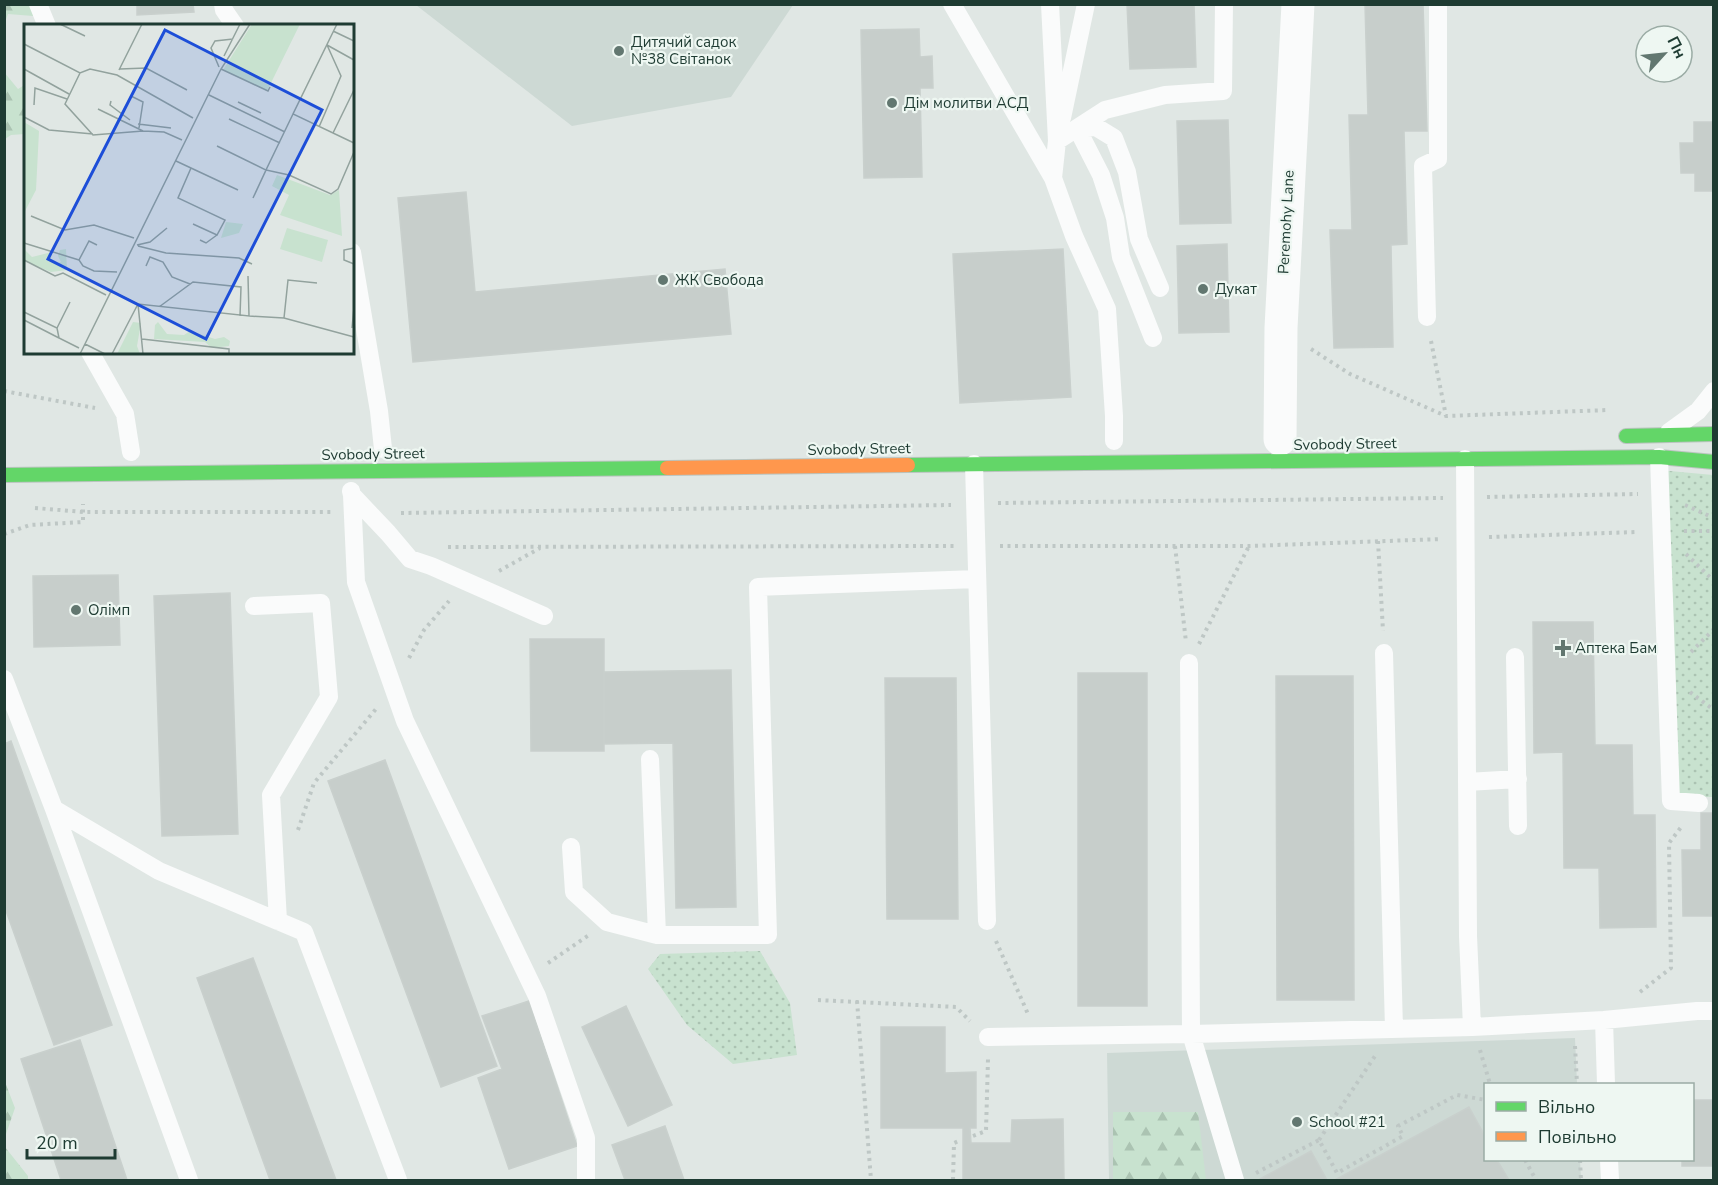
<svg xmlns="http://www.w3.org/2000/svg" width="1718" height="1185" font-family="'Nunito Sans',sans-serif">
<defs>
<pattern id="forest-firs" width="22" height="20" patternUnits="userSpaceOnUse" patternTransform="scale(1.5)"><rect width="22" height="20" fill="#c8e2cf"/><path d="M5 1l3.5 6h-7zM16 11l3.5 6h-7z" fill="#abc3b2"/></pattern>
<pattern id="park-dots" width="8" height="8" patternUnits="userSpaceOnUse" patternTransform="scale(1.5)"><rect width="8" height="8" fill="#c8e2cf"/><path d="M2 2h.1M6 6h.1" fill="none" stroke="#abc3b2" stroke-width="1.8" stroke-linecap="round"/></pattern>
</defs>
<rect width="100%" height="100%" fill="#e0e7e4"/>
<!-- built -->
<path fill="#cdd9d4" d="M416,5H793L731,97L572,126Z
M1575,1038L1577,1084H1486V1160H1580L1581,1180H1109L1107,1053Z"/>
<!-- forest -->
<path fill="url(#forest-firs)" d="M5,5H51L33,16L8,14L5,22Z
M4,72L18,89L26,84L25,134L11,135L5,139Z
M5,1082L15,1108L5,1137H4Z
M1113,1112H1198L1206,1180H1113Z
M5,1147L28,1176V1180H5Z"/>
<!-- park -->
<path fill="url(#park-dots)" d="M1659,470L1713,475V797H1663Z
M760,951L790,1003L797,1055L733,1064L687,1025L648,969L660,954Z"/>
<!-- building -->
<path fill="#c7cecb" stroke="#c9d0cd" stroke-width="1.5" d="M137,4H193L194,12L137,15Z
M1127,4H1194L1196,67L1130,69Z
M1365,4H1423L1427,131H1404L1407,244L1391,245L1393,347L1334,348L1330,230H1352L1349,115H1368Z
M919,29L920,57L932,56L933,88H920L922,177L864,178L861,30Z
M1228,120L1231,223L1180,224L1177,121Z
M1694,122H1714V191H1695V173H1681L1680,143H1694Z
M466,192L475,292L725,269L731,334L413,362L398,198Z
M1227,244L1229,332L1179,333L1177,246Z
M1063,249L1071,397L960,403L953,254Z
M118,575L120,645L34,647L33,576Z
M230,593L238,834L162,836L154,596Z
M1533,622H1593L1595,745H1632L1633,815H1655L1656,927L1600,928L1599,868H1564L1563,752L1534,753Z
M530,639H604V751H531Z
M731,670L736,907L676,908L673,743L604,744V672Z
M1078,673H1147V1006H1078Z
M1276,676H1353L1354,1000H1277Z
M885,678H956L958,919H887Z
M11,741L112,1025L54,1045L4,905V744Z
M385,760L497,1066L441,1087L328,781Z
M1701,813H1714V916H1683L1682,850H1701Z
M253,958L336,1180H270L197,978Z
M529,1001L577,1146L509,1169L478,1078L502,1069L482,1016Z
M626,1006L672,1105L628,1126L582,1027Z
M881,1027H945V1073L976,1072V1128H970L971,1143H1011L1012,1120L1063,1119L1064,1180H963V1128H881Z
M80,1040L127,1180H61L21,1059Z
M1692,1100H1714V1166H1682V1160H1692Z
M1469,1107L1486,1138V1160H1497L1509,1180H1335Z
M665,1126L684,1180H625L612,1145Z
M1311,1151L1327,1180H1260V1179Z"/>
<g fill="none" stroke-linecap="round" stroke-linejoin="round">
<!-- fast casing -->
<g stroke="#bac4bf" stroke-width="16">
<path id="fast" d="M1626,436L1714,434
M908,465L1659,457L1714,462
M4,475L667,468"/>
</g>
<!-- slow casing -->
<g stroke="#bac4bf" stroke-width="16">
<path id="slow" d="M667,468L908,465"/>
</g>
<!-- path -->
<path stroke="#bec7c5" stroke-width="4" stroke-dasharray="3 4.5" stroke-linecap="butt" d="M1431,341L1446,416
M1311,349L1350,374L1446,416L1608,410
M4,391L95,408
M1487,497L1638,494
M998,503L1443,498
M1685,505L1714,518
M35,508L83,512H331
M401,513L951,505
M1684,531H1714
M4,534L30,525L83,522V504
M1489,537L1637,532
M1378,541L1383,631
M1000,546H1249L1442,539
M1175,546L1186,642
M448,547L954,546
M1686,554L1714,581
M499,571L540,548
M1199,644L1249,546
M1691,652L1714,629
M409,658L424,630L449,601
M1690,692L1714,710
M298,830L314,783L376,709
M996,941L1028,1014
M548,963L589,935
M1640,992L1671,968L1669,843L1682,826
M818,1000L956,1007L970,1021
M857,1001L871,1180
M1575,1046L1577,1084
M1480,1050L1490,1084
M973,1136L986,1131L988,1059
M1319,1140L1377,1053
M1525,1160L1536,1180
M1580,1160L1581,1180
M1256,1173L1319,1140L1337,1173L1403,1136L1398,1126L1457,1095L1486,1100
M953,1180L954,1143L961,1140"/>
<!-- lane -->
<path stroke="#fafbfb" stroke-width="18" d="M38,4L47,26
M223,4L224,10L235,26
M952,4L1053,178L1074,236L1107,309L1114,416V441
M1050,4L1057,141L1053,178
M1062,118L1086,4
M1057,141L1105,110L1165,95L1223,91L1224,4
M352,252L379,411L383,449
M1427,317L1423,166L1438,159V4
M1153,338L1121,257L1115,218L1101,175L1077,128L1096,127L1114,138L1127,172L1139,239L1160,288
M90,352L125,414L131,452
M1669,432L1698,411L1714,391
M1659,457L1671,801L1699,803
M1465,459L1468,936L1472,1027
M974,464L987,921
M351,491L352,495L388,533L410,559L431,566L544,616
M352,495L356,582L405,721L537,996L586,1138V1180
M254,606L321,603L329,697L271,795L278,921
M1384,653L1394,1029
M1515,657L1518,826
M4,679L54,809L189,1180
M650,759L657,935H768L758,587L977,579
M1467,782L1518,779
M54,809L159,871L304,932L398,1180
M571,847L574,892L607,922L657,935
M988,1037L1191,1034L1189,663
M1606,1084L1604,1020L1697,1011H1714
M1609,1160L1610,1180
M1235,1180L1191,1034L1472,1027L1604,1020"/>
<!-- street -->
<path stroke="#fafbfb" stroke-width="33" d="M1280,439L1281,328L1298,4"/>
<!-- fast -->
<use href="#fast" stroke="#63d668" stroke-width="14"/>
<!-- slow -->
<use href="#slow" stroke="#ff974d" stroke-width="14"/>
</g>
<!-- markers -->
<g fill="#627770" stroke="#eef7f2" stroke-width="2">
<circle cx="619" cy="51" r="6"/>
<circle cx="892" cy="103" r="6"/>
<circle cx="663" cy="280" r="6"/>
<circle cx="1203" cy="289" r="6"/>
<circle cx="76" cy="610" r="6"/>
<path d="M1560 639h6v6h6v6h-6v6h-6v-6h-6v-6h6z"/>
<circle cx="1297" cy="1122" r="6"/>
</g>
<g text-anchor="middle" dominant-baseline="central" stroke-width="4.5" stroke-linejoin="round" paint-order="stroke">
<!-- poi labels -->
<g font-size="15" fill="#1e3b32" stroke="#eef7f2" text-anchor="start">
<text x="631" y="42">Дитячий садок<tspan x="631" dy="17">№38 Світанок</tspan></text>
<text x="904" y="103">Дім молитви АСД</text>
<text x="675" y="280">ЖК Свобода</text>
<text x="1215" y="289">Дукат</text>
<text x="88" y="610">Олімп</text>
<text x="1575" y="648">Аптека Бам</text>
<text x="1309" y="1122">School #21</text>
</g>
<!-- street labels -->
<g font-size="15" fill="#1e3b32" stroke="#eef7f2">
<text transform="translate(1286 222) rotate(-87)">Peremohy Lane</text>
<text transform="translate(1345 444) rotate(-1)">Svobody Street</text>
<text transform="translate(859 449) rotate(-1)">Svobody Street</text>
<text transform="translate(373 454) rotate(-1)">Svobody Street</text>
</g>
</g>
<!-- overview -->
<g transform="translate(24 24)">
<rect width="330" height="330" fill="#e0e7e4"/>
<path d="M263,204L304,216L298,238L256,225Z" fill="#c8e2cf"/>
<path d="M253,151L306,171L315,166L318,212L256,191L265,171L248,162ZM1,226L8,233L28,228L27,235L34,239L37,238L34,232L36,226L42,225L43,246L27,248L0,237ZM109,298L117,299L113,322L116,330H93ZM134,298L143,310L160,311L166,307L191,315L200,313L206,317L205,322L188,324L181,318L130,315L131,301Z" fill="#c8e2cf"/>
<path d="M228,0H276L243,67L199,46ZM0,98L15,107L12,166L0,189ZM202,198L219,200L215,209L197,214Z" fill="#c8e2cf"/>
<path fill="none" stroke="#92a29d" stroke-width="1.5" d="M36,0L61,12M313,0L269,90L330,119M309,7L330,17M0,20L56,49L66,45L93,51L169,94M303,21L330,36M200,32L216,0M195,43L187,24L191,17L209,15M0,45L45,70M96,45L122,44L163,66M197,45L244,67L246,63M95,46L118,0M56,49L41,80L69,111L119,107L140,108L158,116M185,71L261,108M107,72L119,78L115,104M87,77L86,81L106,96M214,78L237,89M10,81L11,64L43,75M74,85L119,107M269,90L242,146L265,151L307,170L314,165L330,128M0,93L25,106L69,110M205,95L256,119M114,100L147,104M295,103L317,52L303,21M309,109L330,66M193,122L242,146L229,174M152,137L214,166M167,144L154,174L201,196L193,211L169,200M7,192L41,206L70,201L110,214M176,216L182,219L193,211M0,219L55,236M73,221L65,217L55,236L59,242L70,247L93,248M113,221L126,218L143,204M114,222L142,229L215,234L228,240M330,224L320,226V236L330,240M0,236L31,252L39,249L82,271M122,242L126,233L139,238L148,253L166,260M87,267L114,280L119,330M135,283L169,258L217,263L216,292M0,288L33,304L35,314L55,324M225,292L260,294L330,313M260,294L264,256L293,259M0,296L35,314M33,304L46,278M328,304L330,284M118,315L205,325V330M61,320L81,330M56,330L197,45L226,0M88,330L114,280L225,292L224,252"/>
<path fill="#1d4ed8" fill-opacity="0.15" stroke="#1d4ed8" stroke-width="3" d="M141,6L298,86L182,315L24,235Z"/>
<rect width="330" height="330" fill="none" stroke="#1e3b32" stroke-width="3"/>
</g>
<!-- border -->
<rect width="1718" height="1185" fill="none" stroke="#1e3b32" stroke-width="12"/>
<!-- legend -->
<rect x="1484" y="1083" width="210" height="78" fill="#eef7f2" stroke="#9baca5" stroke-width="1.5"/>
<rect x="1496" y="1102" width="30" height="9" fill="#63d668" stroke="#9baca5" stroke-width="1.5"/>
<text x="1538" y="1113" font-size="18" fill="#1e3b32">Вільно</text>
<rect x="1496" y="1132" width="30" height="9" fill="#ff974d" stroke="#9baca5" stroke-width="1.5"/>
<text x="1538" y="1143" font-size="18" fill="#1e3b32">Повільно</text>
<!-- north arrow -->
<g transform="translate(1664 54) rotate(63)"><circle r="28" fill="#eef7f2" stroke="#9baca5" stroke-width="1.5"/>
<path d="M0-4.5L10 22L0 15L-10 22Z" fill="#627770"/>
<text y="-9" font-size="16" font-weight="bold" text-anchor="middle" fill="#1e3b32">Пн</text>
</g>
<!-- scale -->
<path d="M27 1149v9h88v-9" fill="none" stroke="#1e3b32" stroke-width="3"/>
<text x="36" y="1149" font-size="18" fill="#1e3b32" stroke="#eef7f2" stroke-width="4.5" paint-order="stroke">20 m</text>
</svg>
